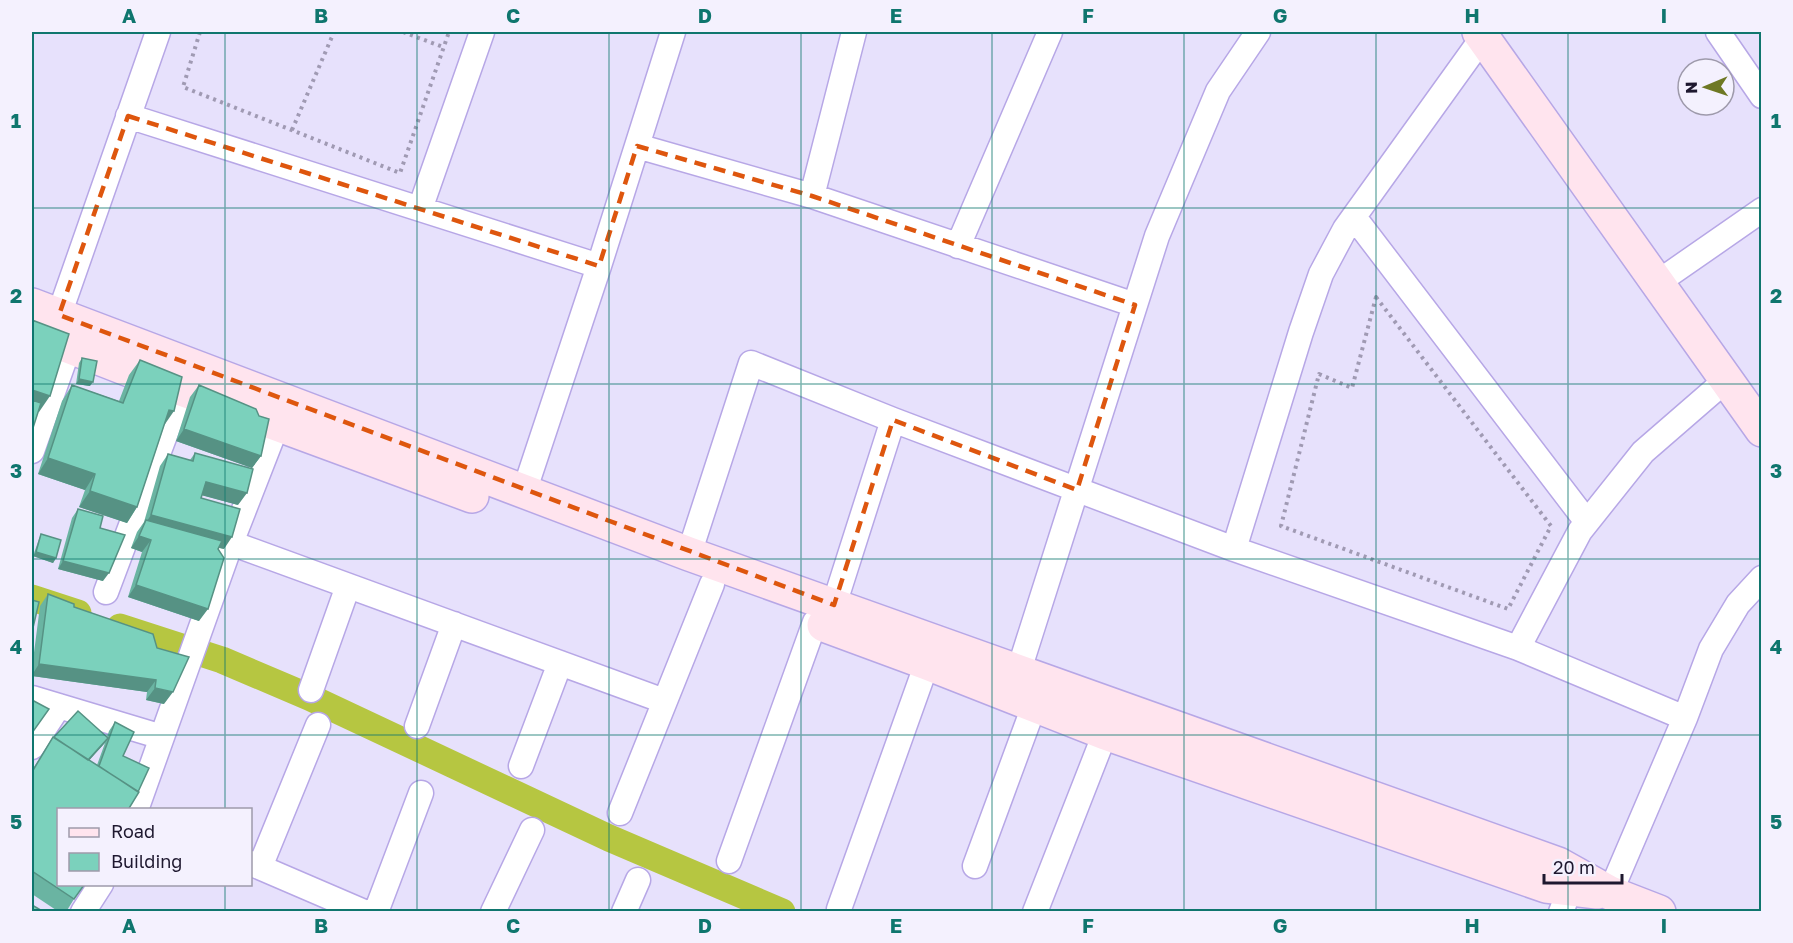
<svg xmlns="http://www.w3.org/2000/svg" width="1793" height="943" font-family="'Golos Text',sans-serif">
<rect width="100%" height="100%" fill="#e7e1fc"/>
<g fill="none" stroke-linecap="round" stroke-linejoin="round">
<!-- canal -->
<path stroke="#b6c641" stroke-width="27" d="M32,598L78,613
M120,627L222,660L309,697L609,838L782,912"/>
<!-- street casing -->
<g stroke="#b7a7e6" stroke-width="27">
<path id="street" d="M1718,32L1762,96
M128,116L599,266L673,32
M637,146L812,196L854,32
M812,196L1135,305
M420,209L482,32
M1354,217L1587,522
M958,246L1050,32
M1657,283L1762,210
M59,315L158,32
M32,451L69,347
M524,492L599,266
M231,543L664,701
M1234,549L1301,332L1321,274L1345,229L1483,37
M689,554L751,363L893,420L1234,549L1518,648L1685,718
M106,592L182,390
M834,605L893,420
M1518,648L1580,531L1643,452L1726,380
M1019,670L1157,236L1218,91L1258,32
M311,690L348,586
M32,698L162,737
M417,726L454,624
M32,747L59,706
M521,766L560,663
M136,810L231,543L277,425
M620,813L712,584
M729,861L815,622
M250,863L364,912
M975,866L1034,706
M260,867L318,725
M1610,893L1685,718L1711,649L1738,604L1762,578
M839,909L927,663
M83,912L101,884
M376,912L421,793
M493,912L532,830
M624,912L638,880
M1035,912L1111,718
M1561,912L1570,889"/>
</g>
<!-- secondary casing -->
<g stroke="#b7a7e6" stroke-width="36">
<path id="secondary" d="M1479,32L1762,430
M32,305L689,554L1558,864L1610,893L1659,912
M32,332L127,369L472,496
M824,625L927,663L1105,733L1546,886L1597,892"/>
</g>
<!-- path -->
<path stroke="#a09ab3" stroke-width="4" stroke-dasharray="3 4.5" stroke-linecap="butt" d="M200,32L183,87L400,173L449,32
M403,32L443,47
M292,130L334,32
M1376,297L1551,526L1508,609L1281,526L1319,374L1352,388Z"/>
<!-- street -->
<use href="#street" stroke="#fff" stroke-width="24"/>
<!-- secondary -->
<use href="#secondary" stroke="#ffe4ee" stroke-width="33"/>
</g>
<!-- wall -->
<path fill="#6ab4a2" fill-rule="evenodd" d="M82,358L90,386L76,384L79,363Z
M140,360L164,426L137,507L127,523L79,507L85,490L38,474L62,401L72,385L119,401L129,375Z
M199,385L259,416L261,456L252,468L176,441L190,397Z
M195,453L238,505L202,495L201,498L224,549L219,548L199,621L128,597L142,552L131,548L137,532L144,522L160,466L168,454L190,460Z
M78,509L100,528L103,581L58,569L72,518Z
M41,534L56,558L53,563L33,556L39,539Z
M48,594L74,607L153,634L164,704L146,700L147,692L32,676V668L40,606Z
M115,722L134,732L58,810L74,899L66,912H59L32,894V770L53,737H107L109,731ZM105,743L97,765L89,760Z"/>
<!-- shaded-wall -->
<path fill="#569284" d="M79,379L93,382L90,386L76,384Z
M32,390L50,396L39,412L32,409Z
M169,410L174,411L163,427Z
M184,429L261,456L252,468L176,441Z
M48,458L95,474L85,490L38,474Z
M206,482L247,493L238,505L197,494Z
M90,491L137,507L127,523L79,507Z
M151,515L232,537L224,549L143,527Z
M139,536L151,540L142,552L131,548Z
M36,552L56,558L53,563L33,556Z
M63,561L109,573L103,581L58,569Z
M136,585L208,609L199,621L128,597Z
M39,664L156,680L147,692L32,676V675Z
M155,688L173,692L164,704L146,700Z
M108,738L102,746L78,773L84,765Z"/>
<!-- building -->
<path fill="#7bd1bc" stroke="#569284" stroke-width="1.5" d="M32,320L69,334L50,396L32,390Z
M82,358L97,361L93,382L79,379Z
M140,360L182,377L174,411L169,410L137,507L90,491L95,474L48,458L72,385L123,403Z
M199,385L256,409L259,416L269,419L261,456L184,429Z
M32,400L41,403L32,431Z
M195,453L253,469L247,493L206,482L201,498L240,509L232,537L151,515L168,454L193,461Z
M78,509L103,516L100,528L125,535L109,573L63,561Z
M146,520L222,541L218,549L224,558L208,609L136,585L151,540L139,536Z
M41,534L61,540L56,558L36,552Z
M48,594L74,604V607L153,634L157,648L189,657L173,692L155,688L156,680L39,664Z
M32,600L39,602L32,632Z
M32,700L49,709L32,733Z
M78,711L108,738L88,760L54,737Z
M115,722L134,732L123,756L149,768L138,792L99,766Z
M53,737L139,792L128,810H58V885H84L74,899L32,871V772Z
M32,905L44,912H32Z"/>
<!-- marked area -->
<path fill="none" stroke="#de560e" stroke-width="4.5" stroke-dasharray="12 8" stroke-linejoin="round" d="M128,116L599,266L637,146L812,196L1135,305L1077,490L893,420L834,605L59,315Z"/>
<!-- grid -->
<path fill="none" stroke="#0f766e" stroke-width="1.5" stroke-opacity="0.55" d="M225,32V810M417,32V912M609,32V912M801,32V912M992,32V912M1184,32V912M1376,32V912M1568,32V912M32,208H1762M32,384H1762M32,559H1762M32,735H1762M225,884V912"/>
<!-- border -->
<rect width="1793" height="943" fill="none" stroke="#f4f1fe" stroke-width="66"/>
<!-- legend -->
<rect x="57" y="808" width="195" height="78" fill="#f4f1fe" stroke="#9e9aab" stroke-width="1.5"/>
<rect x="69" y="828" width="30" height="9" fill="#ffe4ee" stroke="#9e9aab" stroke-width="1.5"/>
<text x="111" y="838" font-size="18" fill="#1e182f">Road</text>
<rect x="69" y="853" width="30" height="18" fill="#7bd1bc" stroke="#9e9aab" stroke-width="1.5"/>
<text x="111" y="868" font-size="18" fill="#1e182f">Building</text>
<!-- north arrow -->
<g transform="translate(1706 87) rotate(268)"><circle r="28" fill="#f4f1fe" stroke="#9e9aab" stroke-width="1.5"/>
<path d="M0-4.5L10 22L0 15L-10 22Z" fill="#6e7824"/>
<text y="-9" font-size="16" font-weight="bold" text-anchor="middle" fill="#1e182f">N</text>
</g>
<!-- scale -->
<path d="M1544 874v9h78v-9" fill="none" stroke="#1e182f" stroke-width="3"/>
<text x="1553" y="874" font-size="18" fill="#1e182f" stroke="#f4f1fe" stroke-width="4.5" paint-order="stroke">20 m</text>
<rect x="33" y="33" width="1727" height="877" fill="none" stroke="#0f766e" stroke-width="2"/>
<g font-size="20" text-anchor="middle" font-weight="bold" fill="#0f766e">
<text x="129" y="23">A</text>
<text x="321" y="23">B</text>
<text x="513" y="23">C</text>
<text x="705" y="23">D</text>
<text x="896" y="23">E</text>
<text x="1088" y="23">F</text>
<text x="1280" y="23">G</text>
<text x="1472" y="23">H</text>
<text x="1664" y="23">I</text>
<text x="16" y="128">1</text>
<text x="1776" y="128">1</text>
<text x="16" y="303">2</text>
<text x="1776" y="303">2</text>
<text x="16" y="478">3</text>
<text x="1776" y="478">3</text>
<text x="16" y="654">4</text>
<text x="1776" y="654">4</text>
<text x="16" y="829">5</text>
<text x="1776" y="829">5</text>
<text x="129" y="933">A</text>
<text x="321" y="933">B</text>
<text x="513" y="933">C</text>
<text x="705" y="933">D</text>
<text x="896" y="933">E</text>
<text x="1088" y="933">F</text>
<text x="1280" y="933">G</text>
<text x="1472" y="933">H</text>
<text x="1664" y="933">I</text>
</g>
</svg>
